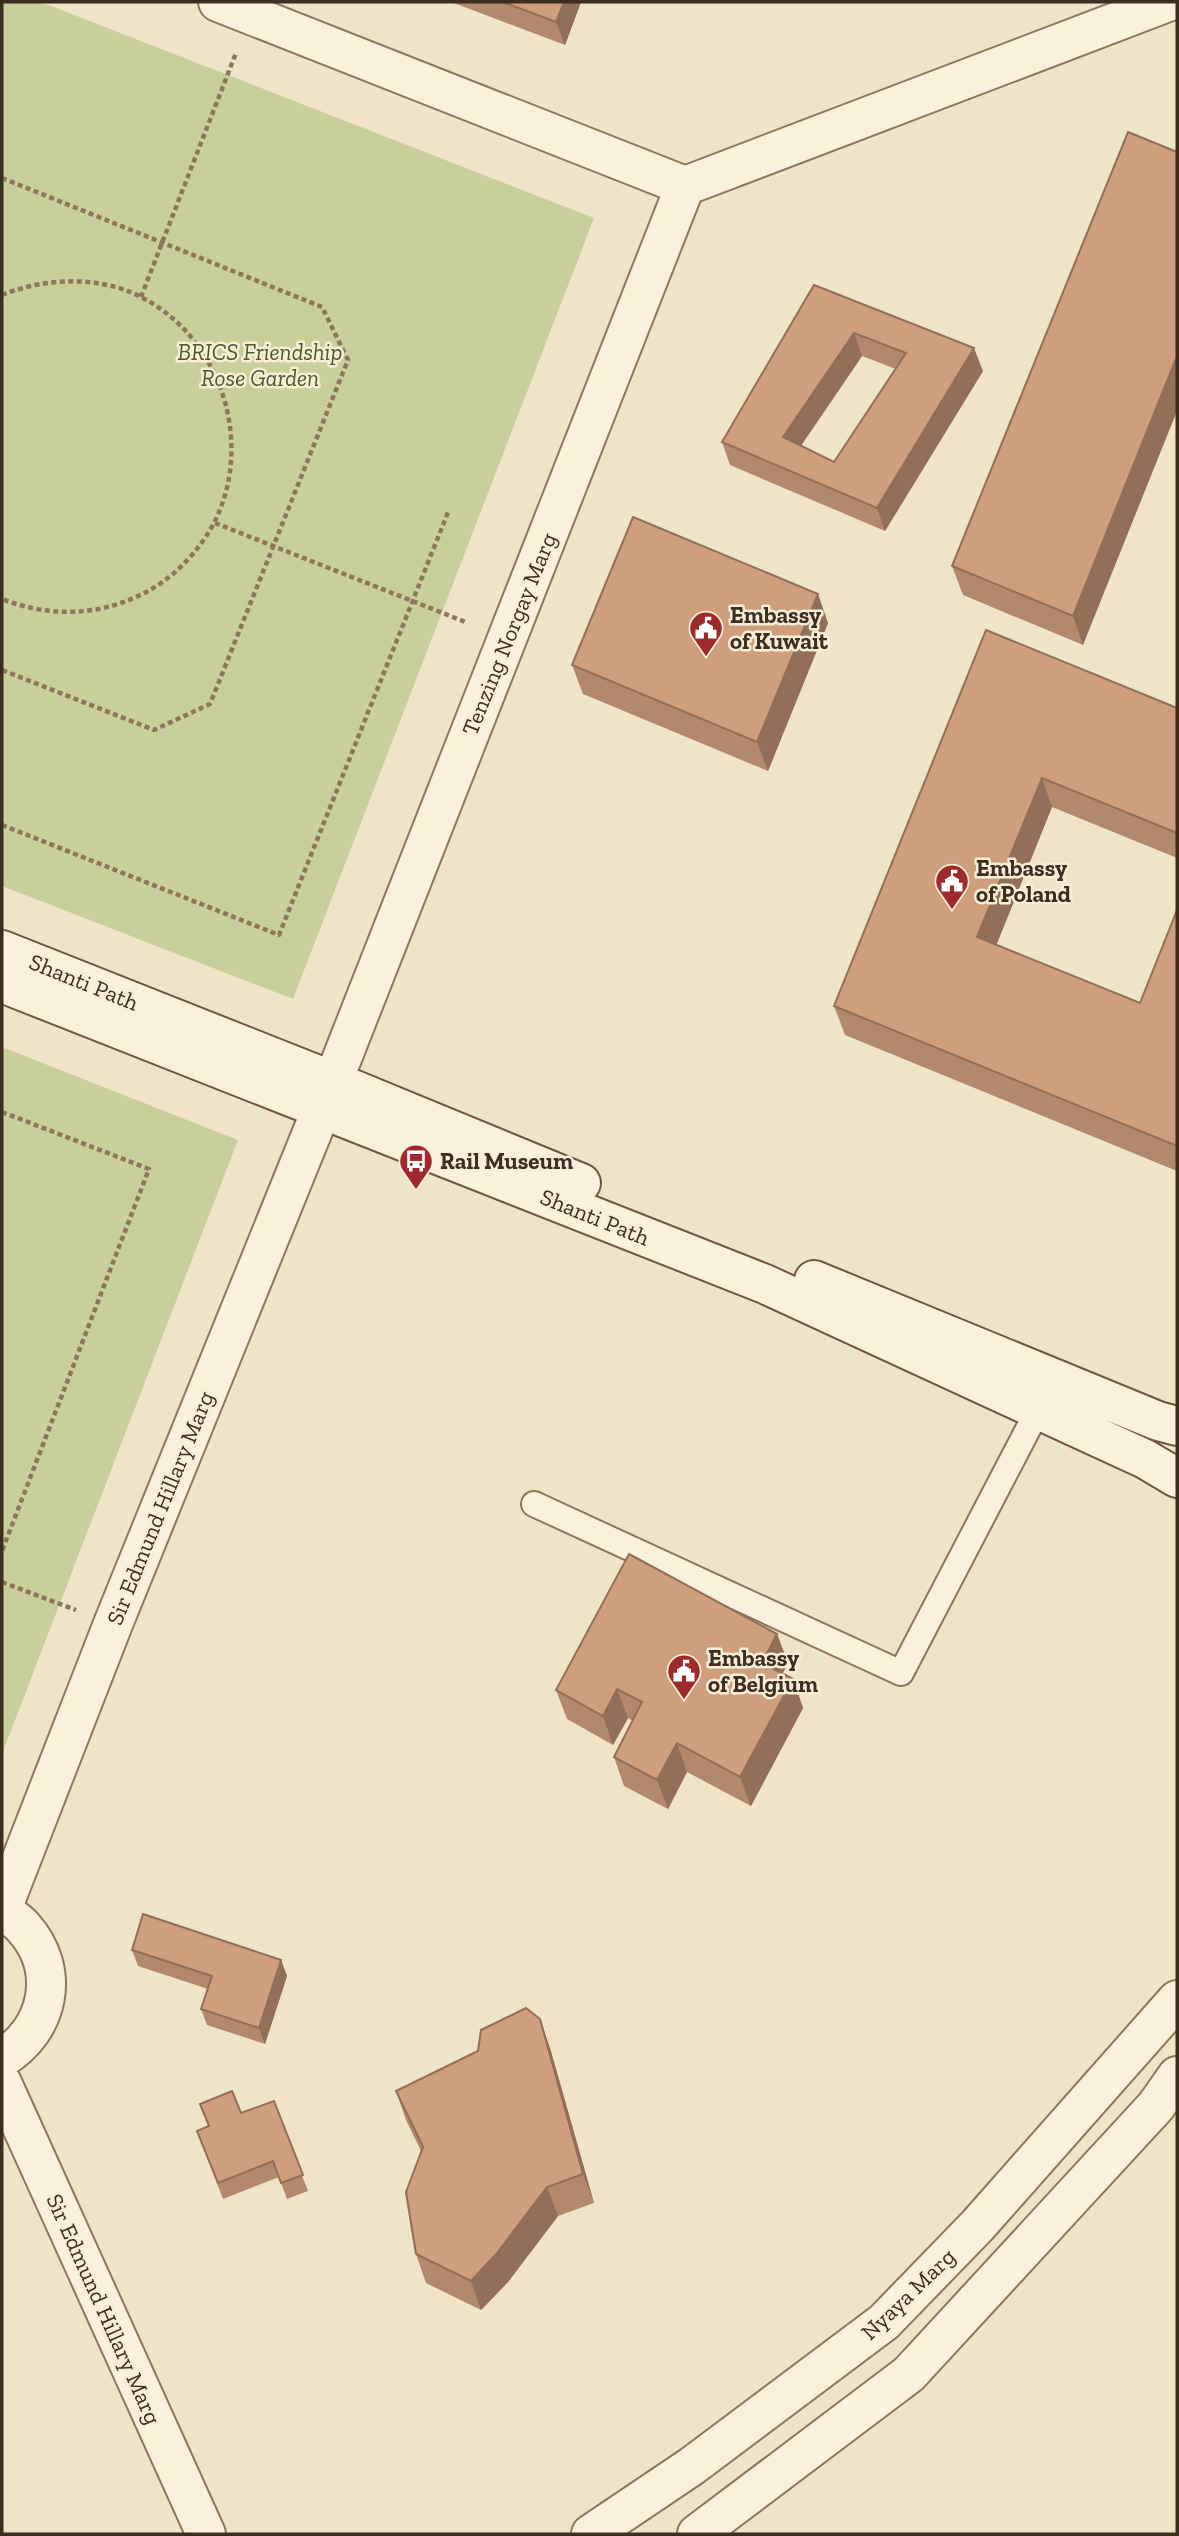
<svg xmlns="http://www.w3.org/2000/svg" width="1179" height="2536" font-family="'Zilla Slab',serif">
<rect width="100%" height="100%" fill="#f0e4c8"/>
<!-- green -->
<path fill="#c9cf9b" d="M2,2H41L594,218L293,999L2,886Z
M2,1047L238,1140L2,1754Z"/>
<g fill="none" stroke-linecap="round" stroke-linejoin="round">
<!-- service casing -->
<g stroke="#8d765c" stroke-width="28">
<path id="service" d="M534,1504L901,1673L1038,1410"/>
</g>
<!-- minor casing -->
<g stroke="#8d765c" stroke-width="42">
<path id="minor" d="M218,2L685,186L1168,2
M2,1909L113,1624L333,1081L685,186
M2,1910C9,1916 18,1921 23,1927C62,1970 49,2030 2,2058
M2,2083L206,2534"/>
</g>
<!-- tertiary casing -->
<g stroke="#8d765c" stroke-width="42">
<path id="tertiary" d="M591,2534L692,2466L884,2322L978,2225L1177,2000
M697,2534L909,2374L1156,2106L1177,2076"/>
</g>
<!-- secondary casing -->
<g stroke="#6f573f" stroke-width="42">
<path id="secondary" d="M2,950L333,1081L581,1183
M2,983L765,1284L1145,1459L1177,1478
M814,1280L1158,1421L1177,1426"/>
</g>
<!-- path -->
<path stroke="#8d765c" stroke-width="4.5" stroke-dasharray="5 3.5" stroke-linecap="butt" d="M2,178L322,307L348,360L210,704L154,730L2,670
M2,295C44,278 99,275 141,297C226,340 258,455 207,535C189,562 166,584 136,597C92,617 46,616 2,599
M141,297L236,53
M215,523L468,623
M2,825L279,935L449,510
M2,1112L149,1169L2,1551
M2,1582L76,1610"/>
<!-- service -->
<use href="#service" stroke="#faf1dc" stroke-width="24"/>
<!-- minor -->
<use href="#minor" stroke="#faf1dc" stroke-width="38"/>
<!-- tertiary -->
<use href="#tertiary" stroke="#faf1dc" stroke-width="38"/>
<!-- secondary -->
<use href="#secondary" stroke="#faf1dc" stroke-width="38"/>
</g>
<!-- wall -->
<path fill="#b2896c" fill-rule="evenodd" d="M451,2H581L565,45Z
M1177,152L1083,645L963,595L952,566Z
M814,285L983,371L885,531L730,465L722,442ZM862,356L896,369L834,462L801,446Z
M828,623L768,771L583,694L572,665Z
M986,630L1177,708V858L1052,807L996,944L1140,1003L1177,910V1171L845,1035L834,1006Z
M777,1634L788,1663L783,1673L793,1679L803,1708L751,1806L687,1772L668,1809L624,1786L614,1757L633,1721L628,1718L613,1745L567,1719L556,1690Z
M132,1950L281,1960L287,1976L265,2044L207,2025L201,2009L208,1989L138,1966Z
M550,2048L594,2203L558,2216L508,2282L481,2310L426,2283L416,2254L421,2151L406,2120L396,2091Z
M274,2101L308,2191L287,2199L279,2177L223,2199L203,2147L209,2126L200,2104L241,2113Z"/>
<!-- shaded-wall -->
<path fill="#916f58" d="M564,2H581L565,45L556,22Z
M854,333L862,356L791,460L783,437Z
M974,348L983,371L885,531L877,508Z
M1177,356V411L1083,645L1073,616Z
M818,594L828,623L768,771L757,742Z
M1042,778L1052,807L988,966L977,937Z
M777,1634L788,1663L773,1691L762,1663Z
M793,1679L803,1708L751,1806L740,1777Z
M617,1689L628,1718L613,1745L603,1716Z
M677,1743L687,1772L668,1809L657,1780Z
M281,1960L287,1976L265,2044L259,2028Z
M540,2019L550,2048L594,2203L583,2174Z
M547,2187L558,2216L508,2282L481,2310L471,2281Z"/>
<!-- building -->
<path fill="#cf9f7d" stroke="#916f58" stroke-width="2" fill-rule="evenodd" d="M503,2H564L556,22Z
M1128,132L1177,152V356L1073,616L952,566Z
M814,285L974,348L877,508L722,442ZM854,333L906,353L834,462L783,437Z
M633,517L818,594L757,742L572,665Z
M986,630L1177,708V833L1042,778L977,937L1140,1003L1177,910V1146L834,1006Z
M629,1554L777,1634L762,1663L793,1679L740,1777L677,1743L657,1780L614,1757L642,1702L617,1689L603,1716L556,1690Z
M143,1914L281,1960L259,2028L201,2009L212,1976L132,1950Z
M526,2008L540,2019L583,2174L547,2187L497,2253L471,2281L416,2254L406,2192L423,2147L396,2091L478,2051L481,2030Z
M232,2091L241,2113L274,2101L303,2175L281,2183L273,2161L218,2183L197,2131L209,2126L200,2104Z"/>
<!-- icons -->
<defs>
<g id="civic-pin" transform="scale(1.75)"><path d="M0 17L-7.5 6A9.5 9.5 0 1 1 7.5 6Z" fill="#9e2a2b" stroke="#f7eed8"/><path d="M-.6-6.5H3V-4.5H.6V-3L4-1V1h2V6H-6V1h2V-1L-.6-3ZM-1.2 2.5V6h2.4V2.5Z" fill="#fff"/></g>
<g id="bus-pin" transform="scale(1.75)"><path d="M0 17L-7.5 6A9.5 9.5 0 1 1 7.5 6Z" fill="#9e2a2b" stroke="#f7eed8"/><path d="M-5-6H5V4H4V6H2V4H-2V6H-4V4H-5ZM-3.5-4V0h7V-4ZM-3.5 1.2v1.5H-2V1.2ZM2 1.2v1.5H3.5V1.2Z" fill="#fff"/></g>
</defs>
<g fill-rule="evenodd">
<use href="#civic-pin" x="706" y="628"/>
<use href="#civic-pin" x="952" y="881"/>
<use href="#bus-pin" x="416" y="1161"/>
<use href="#civic-pin" x="684" y="1671"/>
</g>
<g text-anchor="middle" dominant-baseline="central" stroke-width="5" stroke-linejoin="round" paint-order="stroke">
<!-- park labels -->
<g font-size="23" font-style="italic" fill="#4d5a26" stroke="#f7eed8">
<text x="260" y="352">BRICS Friendship<tspan x="260" dy="26">Rose Garden</tspan></text>
</g>
<!-- poi labels -->
<g font-size="23" font-weight="bold" fill="#3d2e20" stroke="#f7eed8" text-anchor="start">
<text x="730" y="615">Embassy<tspan x="730" dy="26">of Kuwait</tspan></text>
<text x="976" y="868">Embassy<tspan x="976" dy="26">of Poland</tspan></text>
<text x="440" y="1161">Rail Museum</text>
<text x="708" y="1658">Embassy<tspan x="708" dy="26">of Belgium</tspan></text>
</g>
<!-- street labels -->
<g font-size="23" fill="#3d2e20" stroke="#f7eed8">
<text transform="translate(509 634) rotate(-68)">Tenzing Norgay Marg</text>
<text transform="translate(84 982) rotate(22)">Shanti Path</text>
<text transform="translate(595 1217) rotate(22)">Shanti Path</text>
<text transform="translate(160 1508) rotate(-68)">Sir Edmund Hillary Marg</text>
<text transform="translate(908 2294) rotate(-44)">Nyaya Marg</text>
<text transform="translate(104 2309) rotate(66)">Sir Edmund Hillary Marg</text>
</g>
</g>
<!-- border -->
<rect width="1179" height="2536" fill="none" stroke="#3d2e20" stroke-width="7"/>
</svg>
